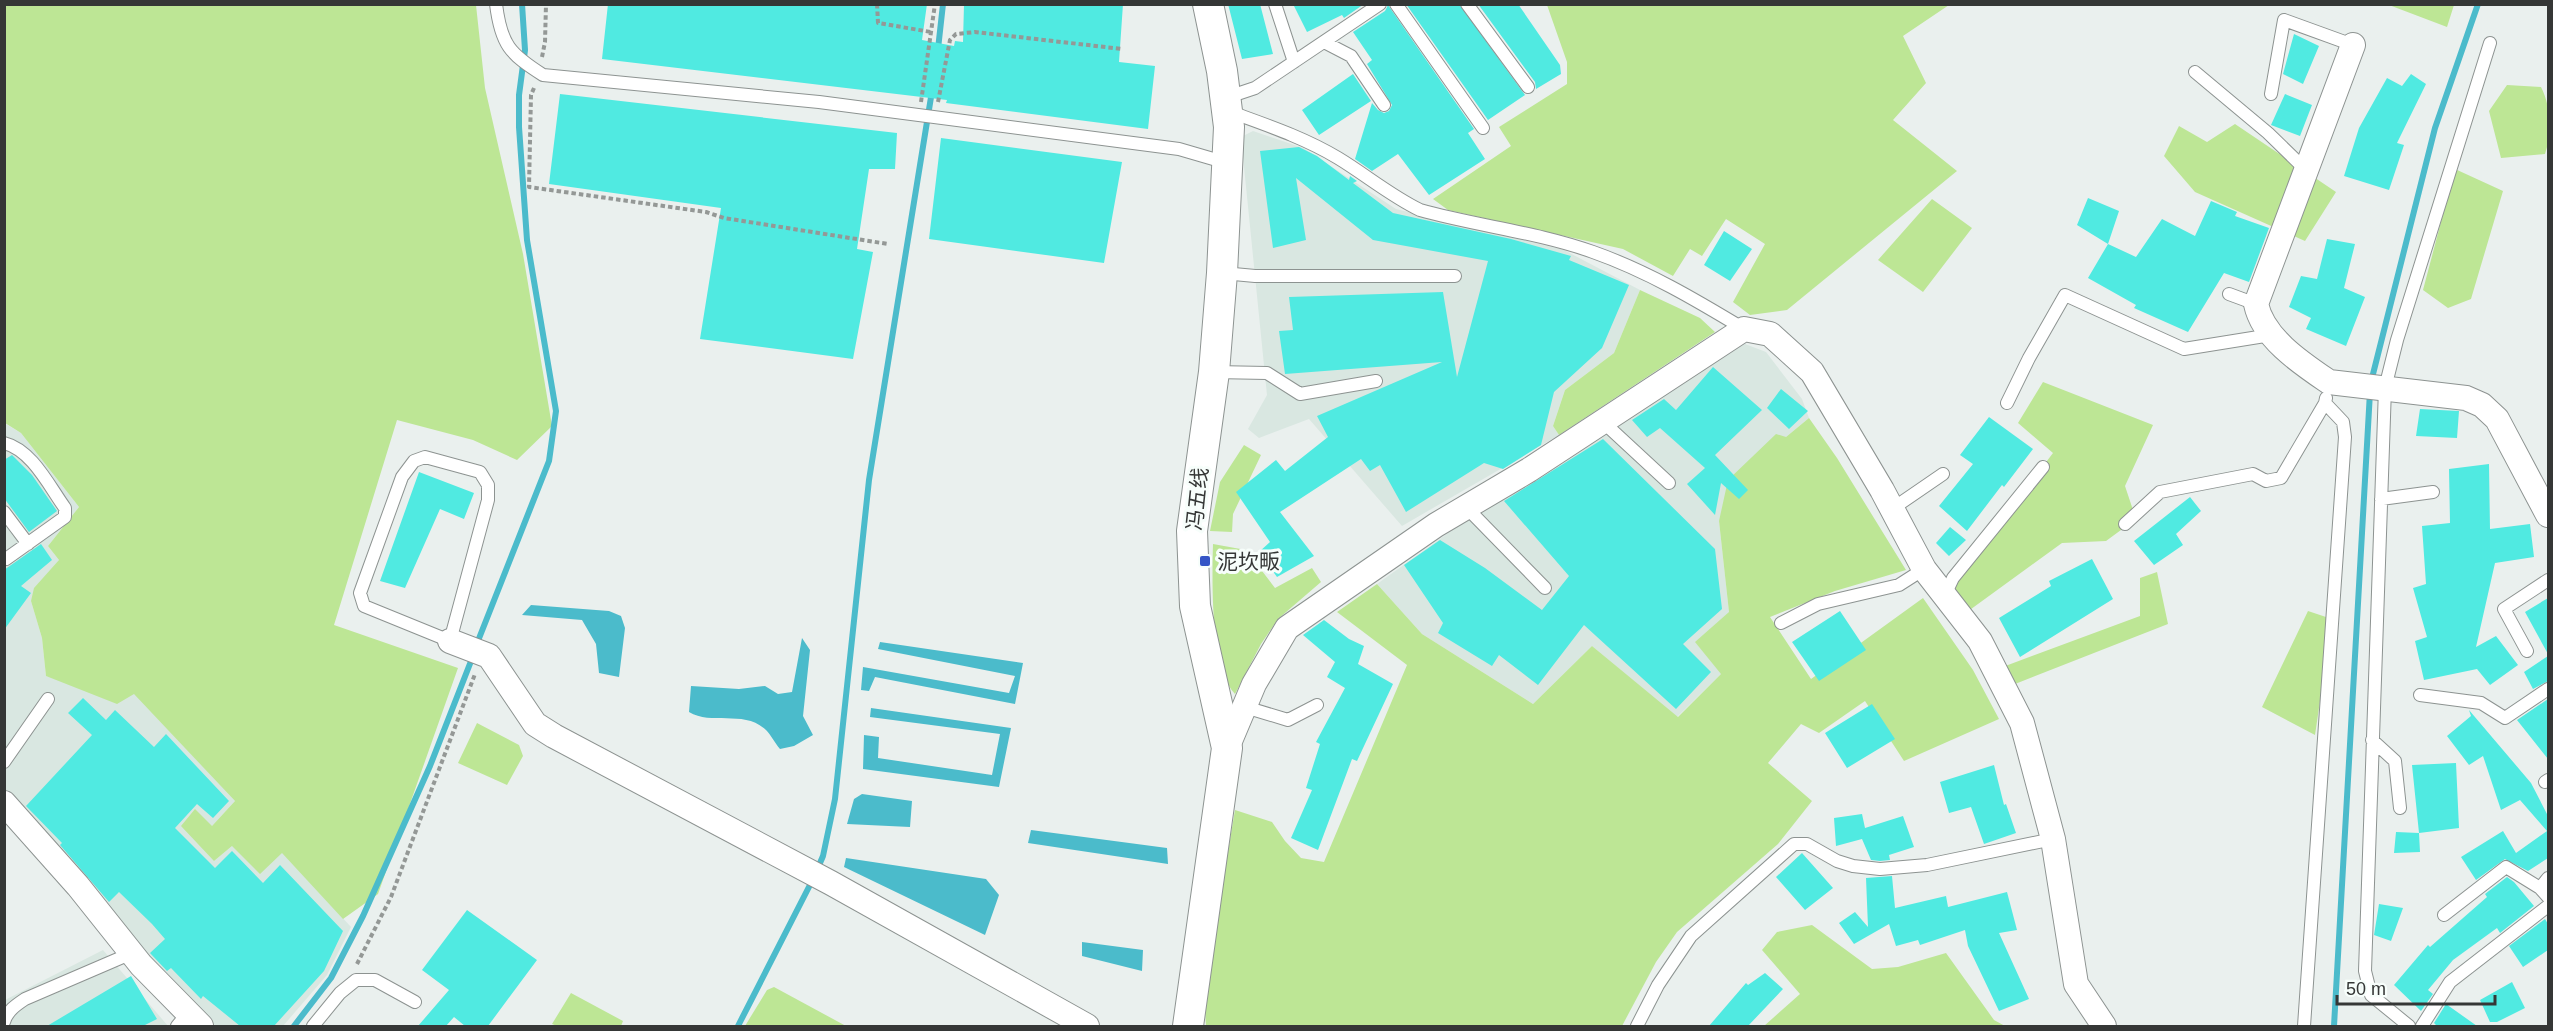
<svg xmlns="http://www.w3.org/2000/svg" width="2553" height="1031" font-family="Helvetica,'Noto Sans SC',sans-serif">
<rect width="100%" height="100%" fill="#eaf0ee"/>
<!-- built -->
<path fill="#d9e7e1" d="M1253,131L1303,148L1396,209L1564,250L1640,290L1614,353L1565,390L1553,426L1559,435L1402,526L1309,419L1259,438L1248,429L1267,395L1241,137Z
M1745,344L1766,352L1802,399L1809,418L1786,437L1719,521L1729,612L1721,674L1677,717L1592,646L1533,704L1422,634L1377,584L1486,506Z
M4,423L21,433L79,507L48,546L59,560L31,601L42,638L46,676L134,693L235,801L212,826L214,861L232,846L282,852L351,927L327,975L283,1026H216L149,964L5,793Z
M103,950L168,1026H5V1000Z"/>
<!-- green -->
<path fill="#bde695" d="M4,5H476L485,88L523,254L552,426L517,460L473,440L397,420L334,625L458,668L378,894L343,919L282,853L260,874L232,846L214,861L181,826L195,809L212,826L235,801L134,694L117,704L46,676L42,638L31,601L34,588L59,560L48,546L79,507L21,433L5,423Z
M1547,5H1949L1903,36L1926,83L1893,120L1957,171L1787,310L1750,315L1733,302L1765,244L1726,219L1702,256L1690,249L1673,276L1623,249L1448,210L1433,199L1511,146L1499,127L1567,84V62Z
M2389,5H2454L2447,27Z
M2507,85L2541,87C2551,106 2552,133 2545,154L2501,158L2489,111Z
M2235,124L2336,192L2305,241L2195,192L2164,156L2179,126L2207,142Z
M2455,169L2503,191L2471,299L2448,308L2423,290Z
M1932,199L1972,228L1923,292L1878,260Z
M1640,290L1700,318L1715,332L1559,435L1553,426L1565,390L1614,353Z
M2043,382L2153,425L2125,486L2136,519L2106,541L2062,543L1967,612L1952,586L2053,453L2018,423Z
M1809,418L1837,458L1906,570L1835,591L1770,617L1811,679L1923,598L1973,670L1999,719L1904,761L1865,701L1819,733L1801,724L1768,763L1812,801L1778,844L1677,932L1656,962L1622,1026H1206L1204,995L1235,810L1272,822L1285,841L1301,858L1324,862L1407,665L1337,612L1377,584L1422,634L1533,704L1592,646L1678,717L1721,674L1695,642L1729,612L1719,521L1728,480L1776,434L1786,437Z
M1244,445L1261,455L1233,514L1232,532L1210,531L1220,482Z
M1213,544L1246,550L1275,588L1312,568L1321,582L1278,619L1261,644L1235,694C1210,668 1212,579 1213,544Z
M2157,572L2168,624L2010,686L2000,668L2140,616V578Z
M2308,611L2332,619L2315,735L2262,707Z
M477,723L519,745L523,756L507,785L458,763Z
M1812,925L1872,969L1898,967L1946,953L1994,1020L2005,1026H1764L1800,994L1762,950L1777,932Z
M774,987L846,1026H745L767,990Z
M571,993L623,1021L621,1026H557L552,1024Z"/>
<!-- water -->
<path fill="#4bbbcb" d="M531,605L609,611L621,616L625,628L619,677L599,673L596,644L582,620L522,615Z
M802,638L810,650L803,716L813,735L794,746L780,749C775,743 771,735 766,730C744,709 712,726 689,712L691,686L739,689L765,686L778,694L792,692Z
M880,642L1023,663L1015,704L875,677L869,691L861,690L863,667L1009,693L1015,676L878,649Z
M871,708L1011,728L999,787L863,769L864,735L879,737L878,758L992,775L1000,734L870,717Z
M862,794L912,801L910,827L847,824L854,799Z
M1031,830L1167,848L1168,864L1028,843Z
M846,858L986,879L999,895L985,935L844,867Z
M1082,942L1143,950L1142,971L1082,956Z"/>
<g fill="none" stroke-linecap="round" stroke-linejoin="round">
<!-- stream -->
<path stroke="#4bbbcb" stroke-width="6" d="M938,49L943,4
M2371,382L2435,128L2478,4
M476,646L549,461L556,411L527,240L519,127V95L525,50L522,4
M817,870L823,856L835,799L869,480L932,91
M294,1026L331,978L363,916L430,766L473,656
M738,1026L813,879
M2334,1026L2370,392"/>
</g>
<!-- building -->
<path fill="#50eae1" d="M608,4H927L922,40L954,46L955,41L963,42L964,4H1123L1119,62L1155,66L1148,129L946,103L947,100L602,59Z
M1228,4H1260L1273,54L1242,59Z
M1293,4H1364L1344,18L1342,15L1307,32Z
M1406,4H1459L1525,95L1488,120Z
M1478,4H1518L1560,65L1561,74L1536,89L1535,82Z
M1388,5L1474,129L1468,133L1485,159L1429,195L1398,154L1372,171L1355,159L1372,103L1378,110L1384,113L1389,111L1392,105L1367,64L1372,60L1353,32L1385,11Z
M2294,34L2319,46L2303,84L2283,74Z
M1353,74L1371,101L1319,135L1302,110Z
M2411,74L2426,84L2397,143L2404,145L2389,190L2344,176L2359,128L2387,78L2402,86Z
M560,94L897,133L895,169H869L857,249L873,252L853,359L700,339L721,208L549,184Z
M2285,94L2312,105L2300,136L2271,125Z
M941,138L1122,162L1104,263L929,239Z
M1299,147L1317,156L1349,180L1350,176L1357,181L1353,183L1393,213L1511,239L1571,256L1569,260L1629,285L1602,348L1554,392L1541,445L1503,469L1484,463L1406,512L1380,465L1370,471L1361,459L1280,512L1314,556L1277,577L1259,552L1270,542L1236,492L1276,460L1285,471L1328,437L1317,416L1442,362L1285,374L1279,331L1293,330L1289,297L1443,292L1457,377L1488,261L1373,240L1296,178L1306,240L1273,248L1260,151Z
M2088,198L2119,211L2108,244L2077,225Z
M2211,201L2237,212L2235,216L2269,228L2249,282L2224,273L2188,332L2134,308L2136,305L2088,278L2108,244L2136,257L2162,219L2195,236Z
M1724,231L1752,249L1730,281L1704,265Z
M2327,239L2355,244L2344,288L2365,297L2346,346L2306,329L2311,318L2289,307L2301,276L2317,279Z
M1713,367L1762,410L1715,455L1748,490L1739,499L1721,483L1715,515L1687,484L1705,468L1660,428L1647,437L1632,420L1664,399L1676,410Z
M1781,389L1808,411L1789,429L1767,408Z
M2420,409L2459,411L2457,438L2416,436Z
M1989,417L2033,449L2004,487L2002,485L1967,531L1939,506L1973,464L1960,455Z
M1603,439L1715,549L1722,609L1683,644L1711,672L1676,709L1584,625L1538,685L1499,655L1492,666L1438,633L1443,623L1404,565L1440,540L1485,568L1542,610L1569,576L1504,501Z
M12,455L32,475L57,511L29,532L4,498V460Z
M2489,464L2490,529L2530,524L2534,557L2495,563L2476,647L2496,636L2518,665L2490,685L2477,669L2424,680L2415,641L2427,637L2413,588L2426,584L2422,526L2450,523L2449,469Z
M419,472L474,493L464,519L440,509L405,588L380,581Z
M2190,497L2201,511L2176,534L2183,545L2154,565L2134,541Z
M1950,527L1966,540L1949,556L1936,543Z
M41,544L52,560L21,586L31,593L4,630V570Z
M2092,559L2113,599L2020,657L1999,618L2051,586L2049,581Z
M2548,598V654L2525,612Z
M1840,611L1866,650L1819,681L1792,642Z
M1324,620L1349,639L1364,646L1358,664L1393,684L1357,761L1352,759L1318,850L1291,838L1312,790L1306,788L1320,744L1316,742L1345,688L1327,677L1335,662L1303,635Z
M2548,656V681L2533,689L2524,672Z
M83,698L106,720L115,710L154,747L166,734L229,801L213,818L197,804L175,828L215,868L232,851L263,883L280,865L343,931L324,971L274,1026H240L203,996L201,999L171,968L167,971L150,953L165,939L152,924L119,892L109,902L60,845L62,843L26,806L92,735L68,713Z
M2548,699V759L2517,720Z
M1872,704L1895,739L1847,768L1825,733Z
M2469,710L2531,783L2548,816V858L2528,871L2505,859L2476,880L2461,857L2503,831L2516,853L2547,831L2520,800L2501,810L2483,756L2469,765L2447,736L2471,716Z
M2456,763L2459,828L2419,833L2412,765Z
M1994,765L2004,805L2006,804L2016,833L1984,844L1971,807L1949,813L1940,782Z
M1862,814L1865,828L1903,816L1914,847L1889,855L1890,860L1880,861L1871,860L1862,839L1836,846L1834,818Z
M2396,832L2419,833L2420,852L2394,853Z
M1802,853L1833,888L1805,910L1776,877Z
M1892,876L1895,908L1946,896L1948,907L2007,892L2017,930L1999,933L2029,999L1999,1011L1968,946L1965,930L1920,945L1918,940L1896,946L1889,924L1854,944L1839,923L1855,912L1868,927L1866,878Z
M2507,877L2514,882L2534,906L2500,933L2497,928L2453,960L2428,990L2433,994L2421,1011L2394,985L2428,945L2430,947L2487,897L2485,894Z
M2379,904L2403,908L2391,941L2374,935Z
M467,910L537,960L488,1026H465L454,1017L446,1026H418L449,990L422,970Z
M2545,919L2548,924V950L2523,967L2509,946Z
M1765,973L1783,989L1748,1026H1709L1746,983L1748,985Z
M131,976L157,1019L143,1026H47Z
M2512,982L2525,1008L2497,1022H2490L2480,1000Z
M2446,1004L2477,1026H2437L2434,1023Z"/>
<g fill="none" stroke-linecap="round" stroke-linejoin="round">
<!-- service casing -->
<g stroke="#8d9391" stroke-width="14">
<path id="service" d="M496,4C501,45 510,54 543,75L819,102L1179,149L1227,163
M1275,4L1294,62
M1396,4L1483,128
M1467,4L1528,87
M1324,42L1351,56L1384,105
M2195,72L2268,133L2306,170
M2271,94L2284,20L2353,45
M1225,98L1255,88L1380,4
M1228,111C1266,125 1303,137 1338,158C1366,175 1391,196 1420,210C1477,226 1537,232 1593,252C1647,271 1696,300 1744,329
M1223,273L1255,276H1455
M2229,294L2256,304
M1214,372L1267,373L1300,394L1376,381
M2007,403L2029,358L2065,295L2184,349L2271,335
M1602,421L1669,483
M4,443C32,450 49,486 65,508V517L6,559L4,558
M425,457L480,472L488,485V500L450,641L364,606L360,593L402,477L414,461Z
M2381,499L2433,492
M1466,507L1545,588
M1892,509L1943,474
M4,512L28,544
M2125,524L2160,492L2253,474L2266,481L2281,478L2325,403L2326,398
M1945,595L1953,578L2043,467
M1781,623L1818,604L1899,585L1924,569
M2527,651L2504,609L2548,580
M2420,695L2481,703L2505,718L2548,689
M1245,707L1288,720L1317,705
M2372,740L2395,761L2400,808
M4,762L48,699
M2545,782L2548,780
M2548,878L2540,888L2548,897
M2444,915L2506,867L2540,888
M4,1022C7,1011 16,1005 25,999L132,953
M177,1026L187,1014
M313,1026L340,993L356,980H375L415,1002
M1637,1026L1658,985L1691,936L1794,844H1807L1837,861L1853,866L1880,869L1927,865L2053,839
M2304,1026L2345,437L2343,422L2325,403
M2409,1026L2371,995L2365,971L2385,388L2397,340L2490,43
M2422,1026L2450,982L2548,906"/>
</g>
<!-- minor casing -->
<g stroke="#8d9391" stroke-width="26">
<path id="minor" d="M2353,45L2256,304C2263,338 2301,363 2329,382L2466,398L2482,405L2497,419L2548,515
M450,641L489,656L535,724L554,736L831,883L1087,1026
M1227,748L1254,684L1287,628L1436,525L1529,470L1744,329L1770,334L1812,372L1882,490L1924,569L1980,641L2022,723L2053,839L2076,984L2104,1026
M4,803L78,886L141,965L201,1026"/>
</g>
<!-- tertiary casing -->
<g stroke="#8d9391" stroke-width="32">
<path id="tertiary" d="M1188,1026L1227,748L1195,606L1192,531L1214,372L1222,273L1229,127L1222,71L1208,4"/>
</g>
<!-- path -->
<path stroke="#949896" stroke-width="4" stroke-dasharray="4.5 3" stroke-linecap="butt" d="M877,4L878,23L931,32
M542,57L545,42L546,4
M534,88L531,95L529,187L706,212L724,218L888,244
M921,102L935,4
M938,102L950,40L956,34L975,32L1122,49
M357,964L391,897L475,674"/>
<!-- service -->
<use href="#service" stroke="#fff" stroke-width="12"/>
<!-- minor -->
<use href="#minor" stroke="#fff" stroke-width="24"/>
<!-- tertiary -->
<use href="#tertiary" stroke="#fff" stroke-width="30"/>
</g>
<!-- markers -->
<rect fill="#3555c6" stroke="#f7fefb" stroke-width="2" x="1199" y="555" width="12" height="12" rx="3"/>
<g text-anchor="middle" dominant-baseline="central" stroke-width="6" stroke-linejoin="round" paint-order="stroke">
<!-- street labels -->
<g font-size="21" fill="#353736" stroke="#f7fefb">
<text transform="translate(1197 499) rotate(-84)">冯五线</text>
</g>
<!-- poi labels -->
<g font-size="21" fill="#353736" stroke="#f7fefb" text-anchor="start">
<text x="1217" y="561">泥坎畈</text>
</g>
</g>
<!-- border -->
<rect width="2553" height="1031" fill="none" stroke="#353736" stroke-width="12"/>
<!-- scale -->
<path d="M2337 995v9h158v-9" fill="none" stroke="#353736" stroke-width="3"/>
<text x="2346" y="995" font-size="18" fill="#353736" stroke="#f7fefb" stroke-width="4.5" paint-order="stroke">50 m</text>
</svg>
